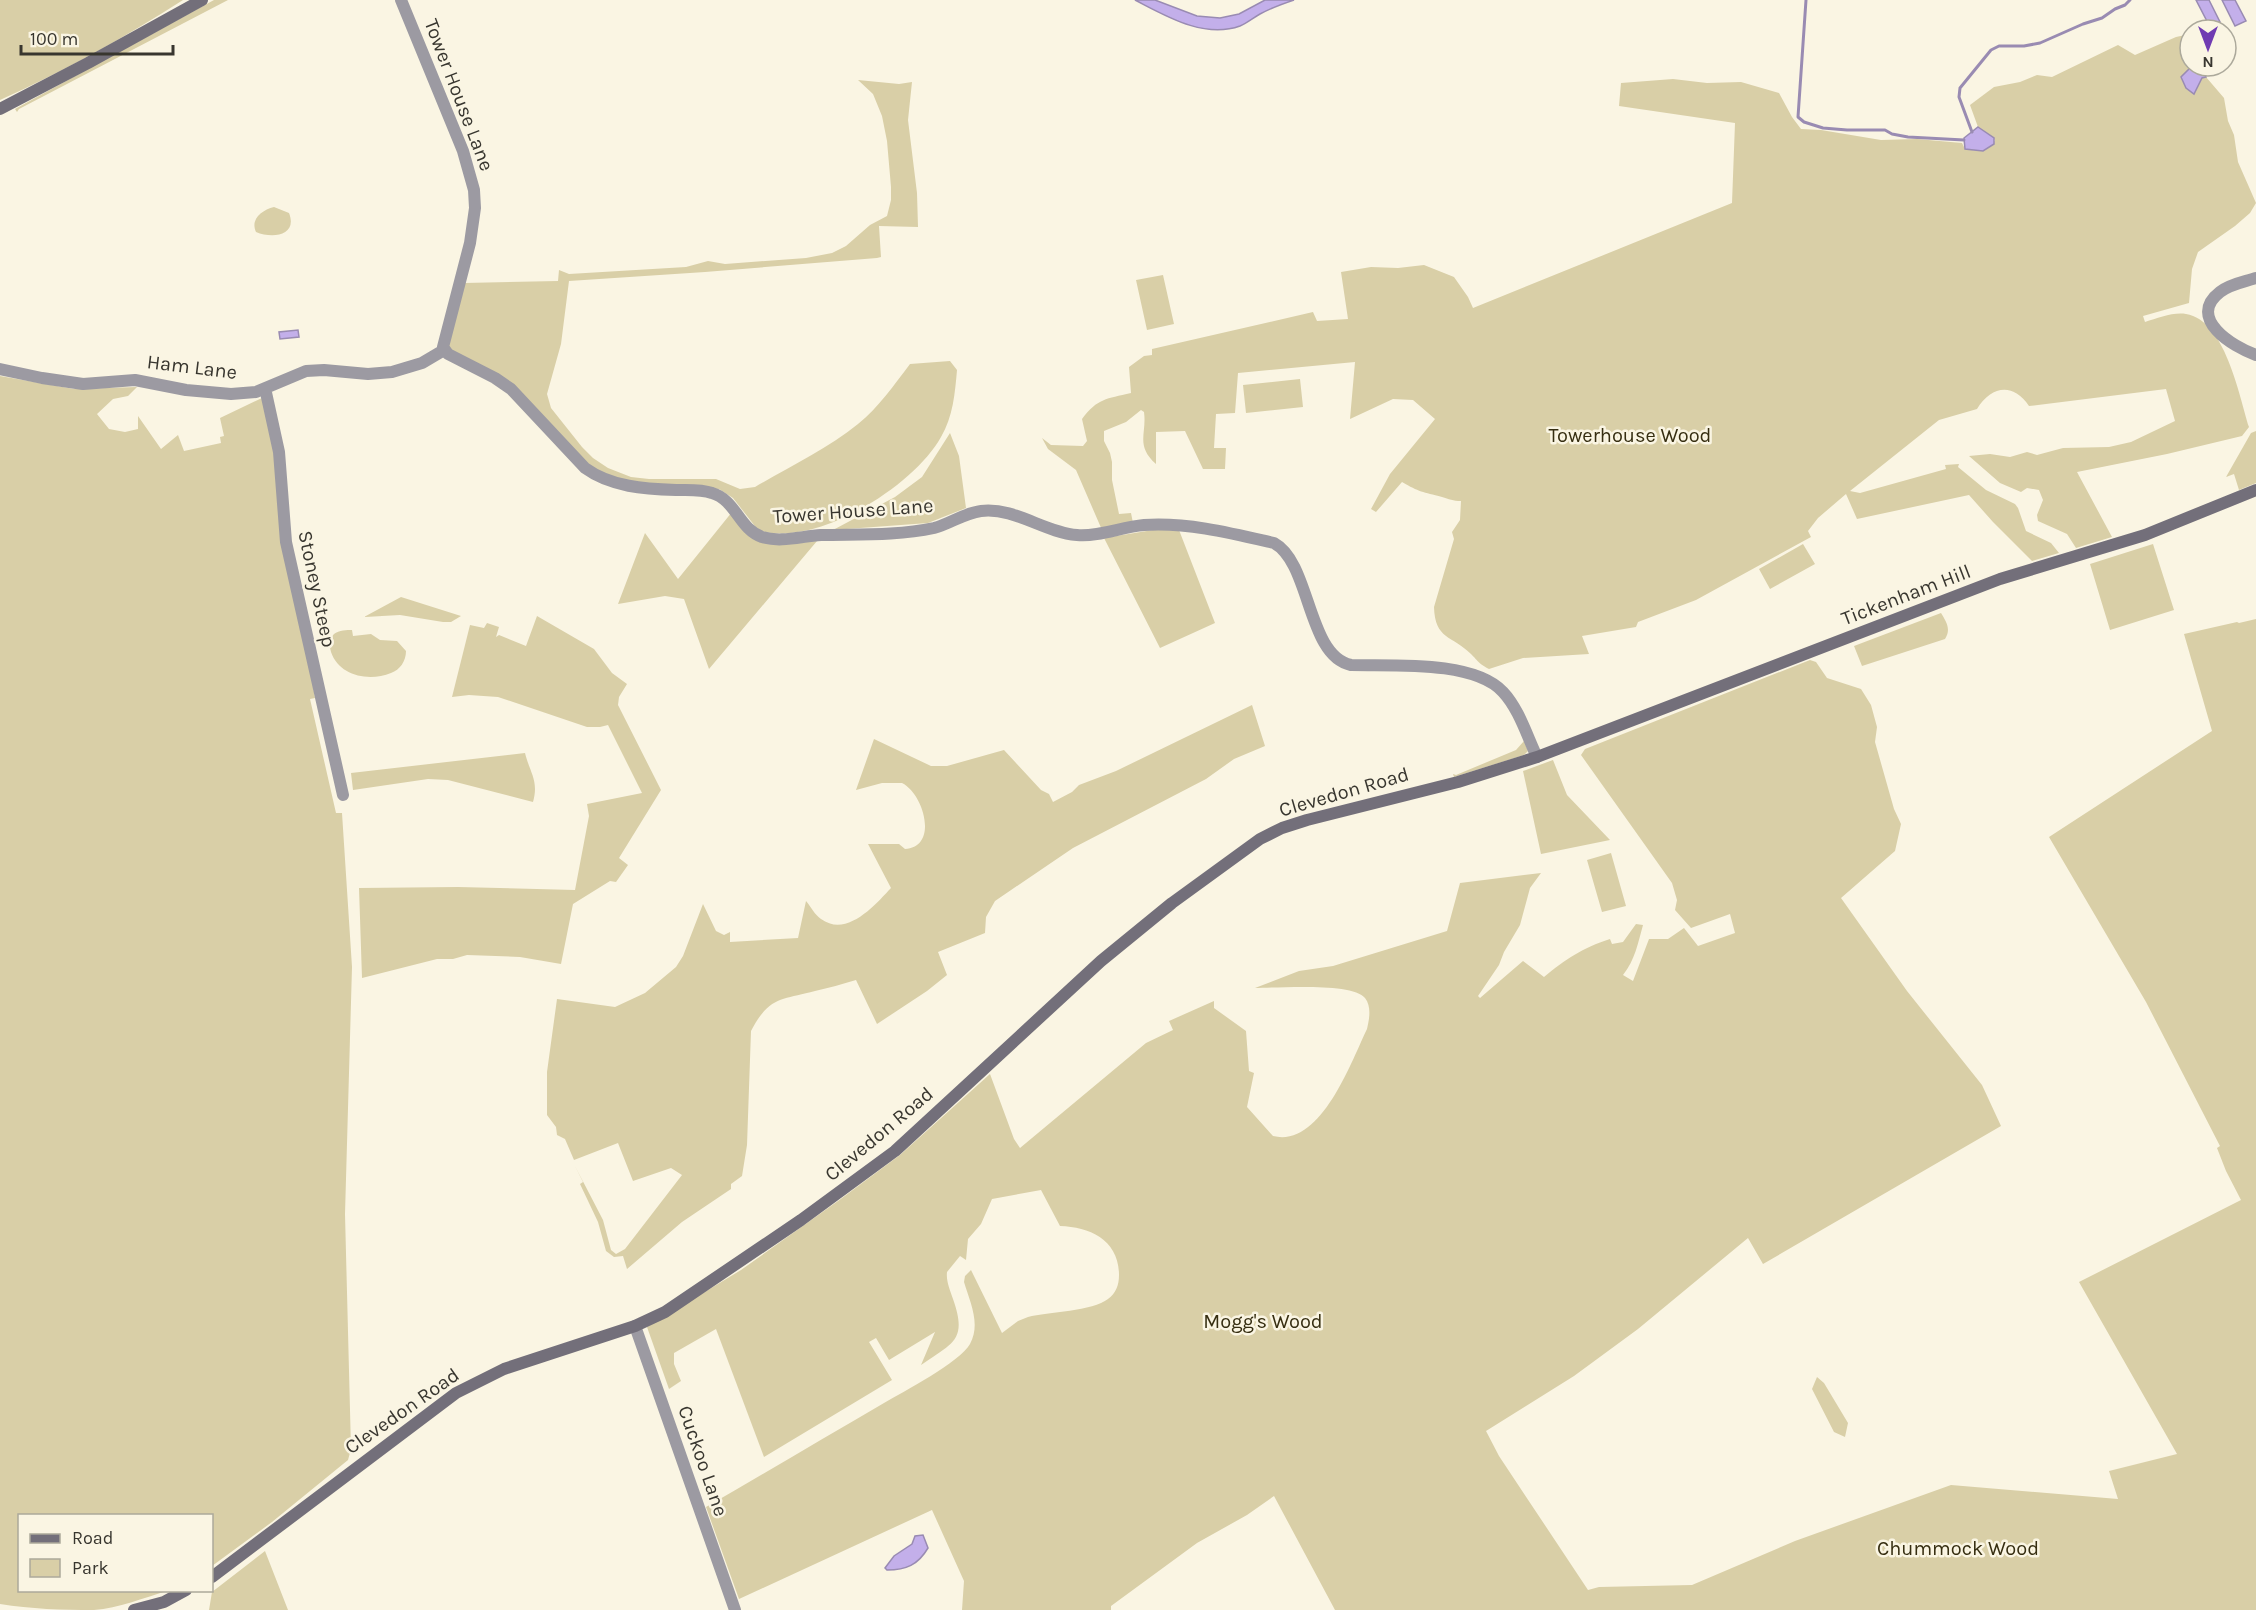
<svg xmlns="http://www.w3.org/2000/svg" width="2256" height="1610" font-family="Karla,sans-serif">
<rect width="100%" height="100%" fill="#faf5e3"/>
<!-- green -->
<path fill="#d9cfa7" d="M0,0H183C124,38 64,71 0,100Z
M214,0H228L19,109L17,112L15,109Z
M2190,34V66H2192L2182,76L2186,87L2194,94L2202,78L2206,77L2224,98L2228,121L2234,135L2238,162L2256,203L2250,213L2235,226L2198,252L2192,269L2189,303L2143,316L2145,322C2158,318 2173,312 2186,314C2225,320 2239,395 2249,427L2242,436L2167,454L2077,472L2112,537L2076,548L2067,534L2038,521L2037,515L2043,500L2039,490L2027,488L2021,492L2000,483L1969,456L1990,454L2010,457L2027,452L2037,455L2063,448L2109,447L2131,442L2175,421L2166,389L2029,406C2013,382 1991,386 1977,409L1939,420L1850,491L1860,493L1946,469L1945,465L1959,464L1958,467L1986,490L2015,504L2018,508L2026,531L2051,543L2059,553L2032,561L1993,522L1969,495L1857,519L1846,494L1818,518L1808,531L1811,537L1696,600L1638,622L1636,627L1582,636L1589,654L1523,658L1489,669C1478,663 1479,662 1471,654C1452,635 1435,640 1434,607L1454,539L1452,532L1460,520L1461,501C1453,501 1449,499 1442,497C1423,492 1419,492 1402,482L1376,512L1371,509L1390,474L1435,419L1413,400L1393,399L1350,419L1355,362L1238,373L1235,413L1216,414L1214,448H1226L1225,469H1203L1185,431L1156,432V464C1135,445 1147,434 1144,412L1141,410L1126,422L1104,431V441L1110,453L1112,462V480L1119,514L1131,513L1133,523L1102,530L1076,470L1048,449L1042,438L1051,445L1083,446L1087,441L1082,419C1098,398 1106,399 1131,393L1129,367L1144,356L1152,355V349L1313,312L1317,321L1348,319L1341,272L1371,267L1398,268L1424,265L1454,277L1468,297L1473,308L1732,203L1735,123L1619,106L1621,83L1673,79L1707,83L1741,82L1779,93L1792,117L1801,129L1821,130L1881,140L1917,139L1962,143L1965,149C1977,151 1989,153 1995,140L1978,127L1970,105L1994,87L2020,82L2037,75L2052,77L2118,45L2135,55L2176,37Z
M858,80L899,84L912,82L908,120L917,193L918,227L879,226L881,257L877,258L705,272L569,281L561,344L547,394L551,408L582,447L593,458L608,468L631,477L649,479H716L740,489L755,487C789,467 827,449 858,424C879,407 894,385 910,364L950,361L957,370C955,393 953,417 941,437C914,486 815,549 758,530L733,498L719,489L640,485L595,471L535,408L447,349L464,283L558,281L559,270L569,274L686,267L708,261L725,264L806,258L832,253L846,246L870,225L887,216L891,200V187L887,141L882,116L873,94Z
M274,207L289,213C298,236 272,239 256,232C250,219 262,210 274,207Z
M1163,275L1174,324L1147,330L1136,280Z
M0,376L74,389L137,387L128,396L113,399L97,414L109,429L125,432L138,429V416L161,449L178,435L184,451L221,443L220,437L224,436L220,418L262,398L272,433L315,698L310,699L336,813H342L352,967L345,1214L351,1449L348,1460L272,1522L212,1566V1516H20V1590L167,1591C143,1598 119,1608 94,1610C62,1610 31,1609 0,1604Z
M1300,379L1303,407L1246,413L1243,385Z
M2256,431V483L2239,490L2234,474L2226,477L2251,433Z
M950,433L959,456L966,508L928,523L833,530L895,497L922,477Z
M732,512L767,544L779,545L817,541L709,669L684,599L665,596L618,604L645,533L678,579Z
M1153,530H1179L1215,623L1160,648L1104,538Z
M1803,544L1815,564L1770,589L1759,569Z
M2153,544L2174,610L2110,630L2090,564Z
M401,597L461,616L451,622H443L400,615L364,617Z
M1941,613C1947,623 1951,629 1945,639L1862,666L1854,646Z
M537,616L594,649L612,673L627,684L619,697L618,705L661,790L619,858L628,865L616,882L610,881L573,904L561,964L520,957L467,955L453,959H437L362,978L359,888L458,887L575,890L589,816L587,804L642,793L608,725L600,727H587L498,697L469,695L452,697L470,625L484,628L487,623L499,627L496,637L499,635L526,646Z
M2256,619V1610H1335L1274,1496L1247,1515L1197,1543L1111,1606V1610H962L964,1581L932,1510L739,1599L706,1507C765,1473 824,1438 884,1403C903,1392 960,1362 970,1344C981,1324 970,1302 964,1282L965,1276L971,1270L1002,1333L1018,1321L1028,1317C1048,1312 1093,1311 1108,1299C1116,1293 1119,1285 1119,1275C1119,1240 1090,1227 1060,1226L1041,1190L992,1199L981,1224L968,1239L966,1260L960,1256L947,1272C946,1281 950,1290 953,1299C968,1341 952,1343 921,1365L935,1332L889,1360L876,1338L869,1342L892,1380L764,1457L716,1329L674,1353V1364L681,1381L669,1389L647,1327L741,1270L838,1201L900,1155L990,1074L1014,1139L1020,1148L1146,1043L1173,1030L1169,1021L1214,1001V1008L1246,1031L1249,1071L1254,1073L1247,1107L1273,1136C1321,1148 1351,1062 1367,1029C1369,1020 1372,1007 1365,998C1353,982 1276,988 1255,988L1299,971L1333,966L1447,931L1460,883L1541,873L1530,888L1520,925L1504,952L1499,965L1478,996L1480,998L1523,961L1544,977C1566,959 1582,948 1610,939L1612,944L1623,942L1636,924L1643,925C1638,943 1635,960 1623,975L1633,981L1649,939H1668L1684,928L1698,946L1735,933L1730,914L1691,928L1675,910L1677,900L1672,883L1581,755L1585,749L1810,660L1816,662L1827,678L1861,689L1871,705L1877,727L1875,742L1894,809L1901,824L1895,851L1841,898L1907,991L1982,1085L2001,1126L1763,1264L1748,1238L1638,1329L1574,1376L1486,1431L1499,1456L1588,1590L1599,1587L1692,1585L1795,1541L1951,1485L2118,1499L2109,1471L2177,1454L2079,1282L2241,1200L2226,1171L2217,1148L2220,1146L2146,1002L2049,837L2212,731L2184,634L2237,622L2239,623Z
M352,630L353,636L371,634L380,640L397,641L406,651C406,661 400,670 391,673C369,682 339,676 331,652C329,646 330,638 334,634C339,630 347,630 352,630Z
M1252,705L1265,746L1234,759L1206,779L1073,848L995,901L986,917L985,933L938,952L947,975L927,991L877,1024L856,980C842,984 829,988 815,991C782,1000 769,996 751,1031L747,1145L742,1176L731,1184V1189L682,1222L627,1269L623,1256L614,1257L606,1251L598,1222L580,1184L583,1182L575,1166L603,1220L611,1250L616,1254L625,1249L682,1175L671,1168L633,1181L618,1143L574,1160L565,1139L557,1135L556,1127L547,1115V1072L557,999L615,1007L645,993L676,967L683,956L703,904L716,931L724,935L730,932V942L798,938L806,901C811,907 815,915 821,919C847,938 875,905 891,888L868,844H899L905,849C939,847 924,794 902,783H882L856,790L874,739L931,766H947L1004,750L1041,790L1049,794L1053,802L1072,792L1079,785L1116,771Z
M1524,741L1528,751L1524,755L1454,777L1453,774L1456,775L1516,750Z
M525,753C530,773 539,781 533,802L448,780L428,779L353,790L351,773Z
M1553,760L1567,795L1610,840L1541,854L1523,771Z
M1611,853L1626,906L1602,912L1587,860Z
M1817,1377L1824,1383L1848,1423L1845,1437L1834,1432L1812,1389Z
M265,1551L288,1610H209L212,1592Z"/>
<!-- water -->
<path fill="#c3afea" stroke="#998bb2" stroke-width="1.5" d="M1135,0H1155L1197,16L1220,18L1239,14L1265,0H1294C1282,4 1271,8 1260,14C1253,18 1247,23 1240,26C1204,39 1166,16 1135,0Z
M2196,0H2209L2220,22L2210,27Z
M2222,0H2235L2246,21L2235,26Z
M2192,66H2201L2206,77L2202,78L2194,94L2186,88L2181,77Z
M1978,127L1994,138V144L1983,151L1965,149L1964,138Z
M298,330L299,337L280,339L279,332Z
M923,1535L928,1548C918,1565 906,1570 887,1570L885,1568L894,1556L912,1544L915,1536Z"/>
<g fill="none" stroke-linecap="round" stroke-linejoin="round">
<!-- stream -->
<path stroke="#998bb2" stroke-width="3" d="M1806,0L1798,117L1804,122L1823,128L1847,130H1885L1892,134L1908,137L1964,140
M1972,132L1959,97L1960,88L1991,50L1999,46H2024L2040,43L2083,24L2102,18L2115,9L2125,5L2130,0"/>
<!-- minor -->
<path stroke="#9c9aa2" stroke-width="12" d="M401,0L463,151L474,190L475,208L470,243L443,347L448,354L495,378L511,389L585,468C611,487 645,489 676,490C688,490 701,489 712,493C736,500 739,529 762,537C781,543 802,536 821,535C857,534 897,536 934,528C950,524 964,513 981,511C1015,507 1043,532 1077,535C1099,537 1121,527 1144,525C1187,522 1231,533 1274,543C1311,563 1307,656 1351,665C1391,666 1474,660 1503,692C1519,709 1527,736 1537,757
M2256,278C2244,282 2230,284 2220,292C2186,318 2233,347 2256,355
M0,369L42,378L83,384L135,380L186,390L231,394L256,392L306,371L324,370L368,374L392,372L422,363L444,350
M265,388L279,452L286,542L343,795
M635,1326L735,1610"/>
<!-- secondary -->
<path stroke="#736f7a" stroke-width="12" d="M0,109L88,63L202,0
M212,1577L456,1393L504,1369L635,1326L665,1312L801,1220L895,1151L1101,961L1172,903L1260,839L1282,828L1307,820L1458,782L1537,757L2000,579L2145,535L2256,490
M134,1610L164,1602L186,1590"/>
</g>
<g text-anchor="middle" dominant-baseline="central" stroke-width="5" stroke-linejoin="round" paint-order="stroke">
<!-- street labels -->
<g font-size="20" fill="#38362f" stroke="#faf5e3">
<text transform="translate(459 95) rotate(69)">Tower House Lane</text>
<text transform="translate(192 367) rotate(7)">Ham Lane</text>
<text transform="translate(853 511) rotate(-4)">Tower House Lane</text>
<text transform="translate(317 589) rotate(78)">Stoney Steep</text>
<text transform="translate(1906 595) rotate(-21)">Tickenham Hill</text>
<text transform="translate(1344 792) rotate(-16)">Clevedon Road</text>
<text transform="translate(879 1134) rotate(-40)">Clevedon Road</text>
<text transform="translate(402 1411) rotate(-35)">Clevedon Road</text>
<text transform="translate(703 1461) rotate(71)">Cuckoo Lane</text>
</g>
<!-- park labels -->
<g font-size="20" fill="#362e11" stroke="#faf5e3">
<text x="1630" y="435">Towerhouse Wood</text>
<text x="1263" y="1321">Mogg's Wood</text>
<text x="1958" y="1548">Chummock Wood</text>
</g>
</g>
<!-- legend -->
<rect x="18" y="1514" width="195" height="78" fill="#faf5e3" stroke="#aca99b" stroke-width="1.5"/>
<rect x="30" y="1534" width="30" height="9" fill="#736f7a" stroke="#aca99b" stroke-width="1.5"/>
<text x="72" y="1544" font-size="18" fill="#38362f">Road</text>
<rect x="30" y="1559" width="30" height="18" fill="#d9cfa7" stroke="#aca99b" stroke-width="1.5"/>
<text x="72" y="1574" font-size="18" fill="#38362f">Park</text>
<!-- north arrow -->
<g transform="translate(2208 48) rotate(180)"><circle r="28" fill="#faf5e3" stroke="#aca99b" stroke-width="1.5"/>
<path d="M0-4.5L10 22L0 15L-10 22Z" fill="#703bb2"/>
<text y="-9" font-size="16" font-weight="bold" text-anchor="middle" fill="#38362f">N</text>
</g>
<!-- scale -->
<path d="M21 45v9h152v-9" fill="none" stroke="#38362f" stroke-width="3"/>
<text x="30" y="45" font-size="18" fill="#38362f" stroke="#faf5e3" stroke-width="4.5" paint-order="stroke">100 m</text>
</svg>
